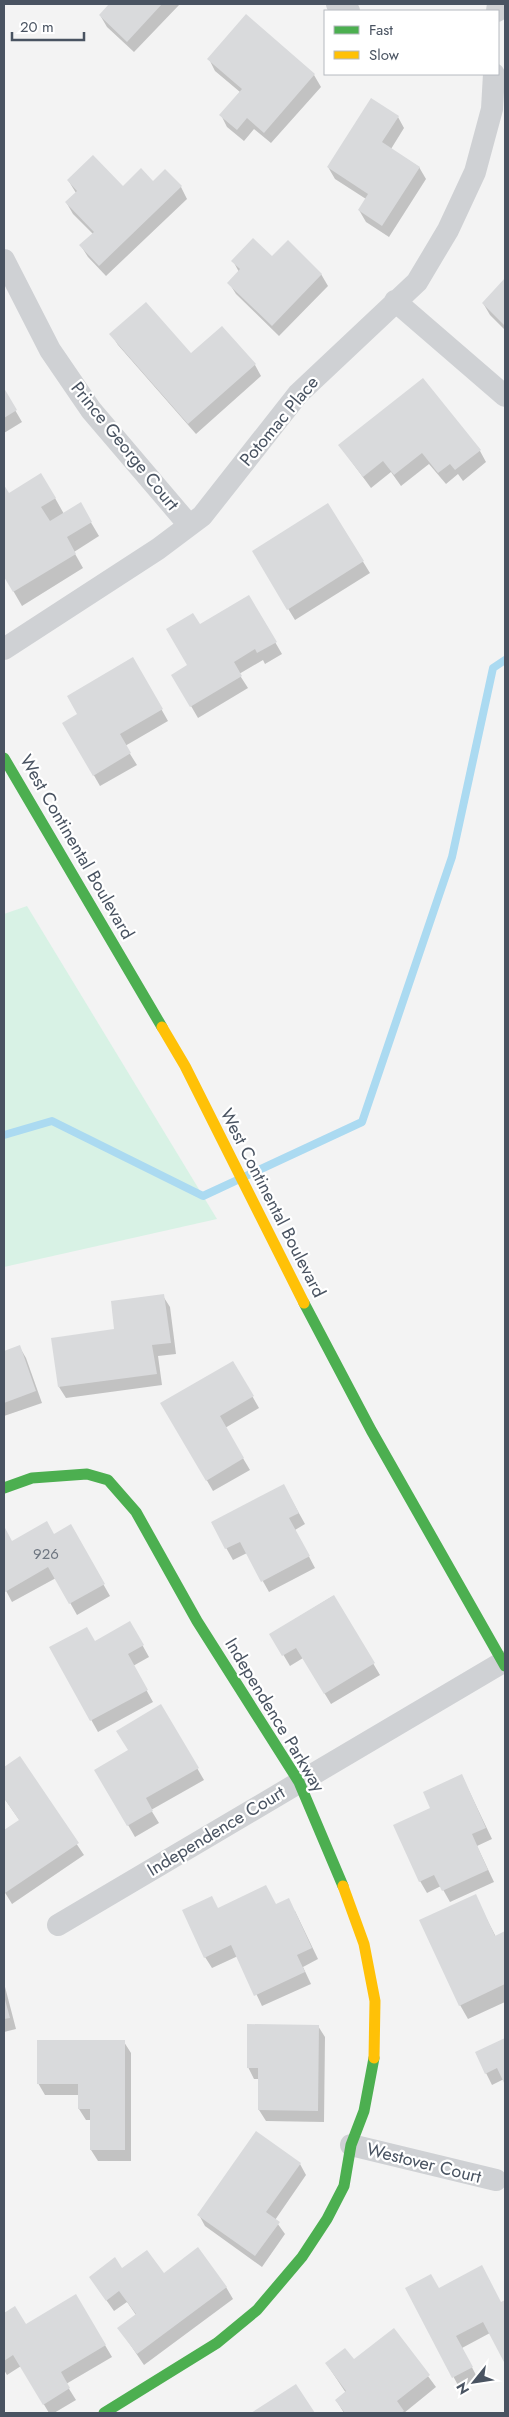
<svg xmlns="http://www.w3.org/2000/svg" width="509" height="2417" font-family="Jost,sans-serif">
<rect width="100%" height="100%" fill="#f3f3f3"/>
<!-- green -->
<path fill="#d8f2e5" d="M27,906L217,1219L4,1267V914Z"/>
<!-- shadow -->
<path fill="#0003" d="M111,4H180L134,52L107,27L100,15Z
M246,16L314,75L321,87L271,143L254,129L244,141L227,127L221,115L240,92L215,71L209,59Z
M398,117L404,128L391,149L419,167L426,179L389,237L366,222L359,210L366,199L335,179L328,167Z
M68,180L123,187L153,183L181,187L187,199L106,276L88,257L81,246L93,234L73,214L66,202L76,193Z
M233,261L321,274L328,286L279,336L236,294L229,283L239,272Z
M505,280V330L490,315L483,303Z
M111,334L191,355L255,365L261,376L196,434L118,345Z
M4,391L22,422L4,433Z
M340,446L480,451L486,462L463,481L458,474L446,484L429,464L401,486L391,472L371,488Z
M4,487L8,494L55,498L64,514L80,504L99,536L74,552L83,568L22,606L4,575Z
M328,505L370,573L295,620L260,563Z
M249,597L282,654L265,664L263,660L239,674L248,688L198,718L173,675L189,666L199,626Z
M133,659L168,721L125,746L137,765L100,786L64,723L79,714Z
M163,1296L170,1307L176,1354L158,1356L162,1385L66,1398L59,1387L116,1330Z
M19,1346L26,1358L42,1403L4,1416V1352Z
M233,1362L259,1408L225,1428L250,1470L213,1491L162,1403Z
M290,1497L305,1524L295,1530L315,1568L269,1592L247,1553L233,1560L212,1523Z
M70,1526L110,1596L77,1615L56,1578L12,1602L4,1587V1529L12,1543L54,1536Z
M333,1596L380,1675L331,1704L303,1658L290,1666L271,1634Z
M130,1623L149,1657L133,1666L153,1702L98,1732L51,1648L95,1642Z
M161,1706L204,1780L151,1810L159,1823L135,1837L96,1770L129,1751Z
M19,1758L84,1855L12,1904L4,1891V1832L20,1821L4,1798V1768Z
M462,1776L492,1839L477,1846L494,1882L450,1902L441,1886L427,1893L420,1881L432,1808Z
M475,1896L496,1937L505,1933V2002L468,2019L460,2005Z
M276,1905L295,1911L318,1959L303,1967L311,1984L262,2006L238,1956L212,1968L205,1957Z
M4,1983L16,2029L4,2032Z
M318,2026L325,2037L324,2122L266,2121L259,2110L260,2079H254L248,2067Z
M505,2040V2082L504,2079L492,2085L476,2053Z
M124,2042L131,2053V2161H98L91,2150V2120H86L79,2109V2095H45L38,2083Z
M300,2164L306,2175L275,2220L285,2234L262,2267L205,2226L199,2215Z
M122,2270L164,2274L226,2287L233,2299L144,2365L119,2328L136,2315L127,2302L114,2311L90,2277Z
M406,2288L438,2290L501,2303L505,2301V2361L490,2333L462,2348L478,2379L460,2389Z
M76,2296L112,2357L66,2384L76,2400L54,2413H49L21,2366L7,2375L4,2370V2315L15,2308L26,2326Z
M394,2330L436,2387L404,2413H344L336,2400L346,2393L326,2363L353,2361Z
M296,2386L314,2413H254Z"/>
<g fill="none" stroke-linecap="round" stroke-linejoin="round">
<!-- stream -->
<path stroke="#abdaf1" stroke-width="8" d="M4,1135L52,1121L203,1196L362,1122L452,857L493,668L505,660"/>
</g>
<!-- building -->
<path fill="#d9dadc" d="M109,4H162L127,42L99,15Z
M246,14L315,74L264,133L247,118L237,130L219,115L242,89L207,59Z
M371,98L399,116L382,142L420,167L382,226L358,210L368,194L327,167Z
M93,155L123,186L141,168L153,181L165,169L182,186L99,266L79,245L94,232L65,202L77,191L67,180Z
M253,238L272,256L288,240L322,274L272,326L227,283L240,269L231,261Z
M505,278V326L482,303Z
M146,302L191,353L222,326L256,364L188,424L109,334Z
M423,378L481,450L455,470L450,464L438,473L422,453L394,475L383,461L363,477L338,445Z
M4,388L17,410L4,418Z
M41,473L56,498L41,507L50,521L81,502L92,522L67,537L76,554L13,592L4,577V485L9,493Z
M328,503L364,561L287,610L252,551Z
M249,595L277,642L257,653L255,649L234,662L242,676L190,707L171,675L187,665L166,629L193,613L200,624Z
M133,657L163,709L120,734L131,753L93,776L62,723L77,714L67,696Z
M164,1294L171,1343L152,1345L157,1374L58,1387L51,1338L114,1329L111,1301Z
M20,1345L36,1391L4,1403V1351Z
M233,1361L254,1396L220,1416L244,1458L206,1481L160,1403Z
M284,1484L299,1513L289,1518L310,1556L261,1582L240,1542L225,1549L211,1522Z
M47,1521L54,1534L71,1524L105,1584L69,1604L48,1567L5,1592L4,1590V1526L12,1541Z
M334,1595L375,1663L324,1694L296,1648L282,1656L269,1634Z
M130,1621L144,1645L128,1654L148,1690L90,1721L49,1647L87,1627L95,1641Z
M161,1704L199,1768L146,1798L153,1811L127,1826L94,1770L128,1750L116,1731Z
M20,1756L79,1843L5,1893L4,1830L19,1820L4,1798V1767Z
M462,1774L486,1828L472,1834L488,1870L442,1891L434,1875L419,1882L393,1825L430,1808L423,1792Z
M266,1885L276,1904L289,1898L312,1948L297,1955L305,1972L254,1996L231,1945L204,1958L182,1910L212,1896L218,1908Z
M476,1894L495,1936L505,1931V1984L459,2006L419,1920Z
M4,1996L10,2018L4,2019Z
M247,2024L319,2025L318,2111L258,2110V2068H247Z
M505,2038V2085L497,2068L485,2074L475,2052Z
M37,2040H125V2150H90V2109H78V2084H37Z
M256,2131L301,2163L266,2212L280,2222L255,2256L197,2215Z
M198,2247L227,2287L137,2354L117,2328L136,2314L119,2291L106,2301L89,2277L115,2257L122,2268L147,2250L164,2273Z
M482,2265L501,2302L505,2300V2364L483,2322L456,2336L473,2367L452,2378L405,2288L431,2274L439,2288Z
M76,2294L106,2345L61,2372L70,2388L43,2405L13,2355L4,2361V2313L15,2306L26,2324Z
M394,2328L430,2375L397,2401L404,2411L401,2413H345L335,2400L346,2391L325,2363L345,2348L354,2359Z
M296,2384L315,2413H251Z"/>
<g fill="none" stroke-linecap="round" stroke-linejoin="round">
<!-- street -->
<path stroke="#cfd1d4" stroke-width="22" d="M337,4L349,11
M497,11L498,4
M4,260L50,350L91,410L189,525
M395,301L505,396
M4,649L158,549L202,516L298,394L417,282L448,230L475,172L492,109L494,74
M58,1925L503,1662
M351,2145L496,2180"/>
<!-- fast -->
<path stroke="#4caf50" stroke-width="11" d="M4,758L162,1027
M304,1303L371,1430L505,1666
M4,1488L32,1478L87,1474L108,1480L136,1512L197,1621L299,1782L343,1886
M104,2413L217,2343L257,2310L302,2257L327,2219L344,2186L351,2145L364,2111L374,2058"/>
<!-- slow -->
<path stroke="#ffc107" stroke-width="11" d="M162,1027L185,1066L304,1303
M343,1886L364,1944L375,2001L374,2058"/>
</g>
<g text-anchor="middle" dominant-baseline="central" stroke-width="4.5" stroke-linejoin="round" paint-order="stroke">
<!-- number labels -->
<g font-size="15" fill="#6e7681">
<text x="46" y="1554">926</text>
</g>
<!-- street labels -->
<g font-size="18" fill="#495361" stroke="#fff">
<text transform="translate(279 421) rotate(-50)">Potomac Place</text>
<text transform="translate(125 446) rotate(51)">Prince George Court</text>
<text transform="translate(77 847) rotate(60)">West Continental Boulevard</text>
<text transform="translate(273 1203) rotate(63)">West Continental Boulevard</text>
<text transform="translate(275 1715) rotate(59)">Independence Parkway</text>
<text transform="translate(216 1831) rotate(-31)">Independence Court</text>
<text transform="translate(424 2163) rotate(14)">Westover Court</text>
</g>
</g>
<!-- border -->
<rect width="509" height="2417" fill="none" stroke="#495361" stroke-width="10"/>
<!-- legend -->
<rect x="324" y="10" width="175" height="65" fill="#ffffff" stroke="#b6bac0"/>
<rect x="334" y="26" width="25" height="8" fill="#4caf50" stroke="#b6bac0"/>
<text x="369" y="35" font-size="15" fill="#495361">Fast</text>
<rect x="334" y="51" width="25" height="8" fill="#ffc107" stroke="#b6bac0"/>
<text x="369" y="60" font-size="15" fill="#495361">Slow</text>
<!-- north arrow -->
<g transform="translate(474 2382) rotate(240)" stroke="#ffffff" stroke-width="4" paint-order="stroke">
<path d="M0-4L9 19L0 12L-9 19Z" fill="#495361"/>
<text y="-8" font-size="14" font-weight="bold" text-anchor="middle" fill="#495361">N</text>
</g>
<!-- scale -->
<path d="M12 32v8h72v-8" fill="none" stroke="#495361" stroke-width="2.5"/>
<text x="20" y="32" font-size="15" fill="#495361" stroke="#ffffff" stroke-width="4" paint-order="stroke">20 m</text>
</svg>
